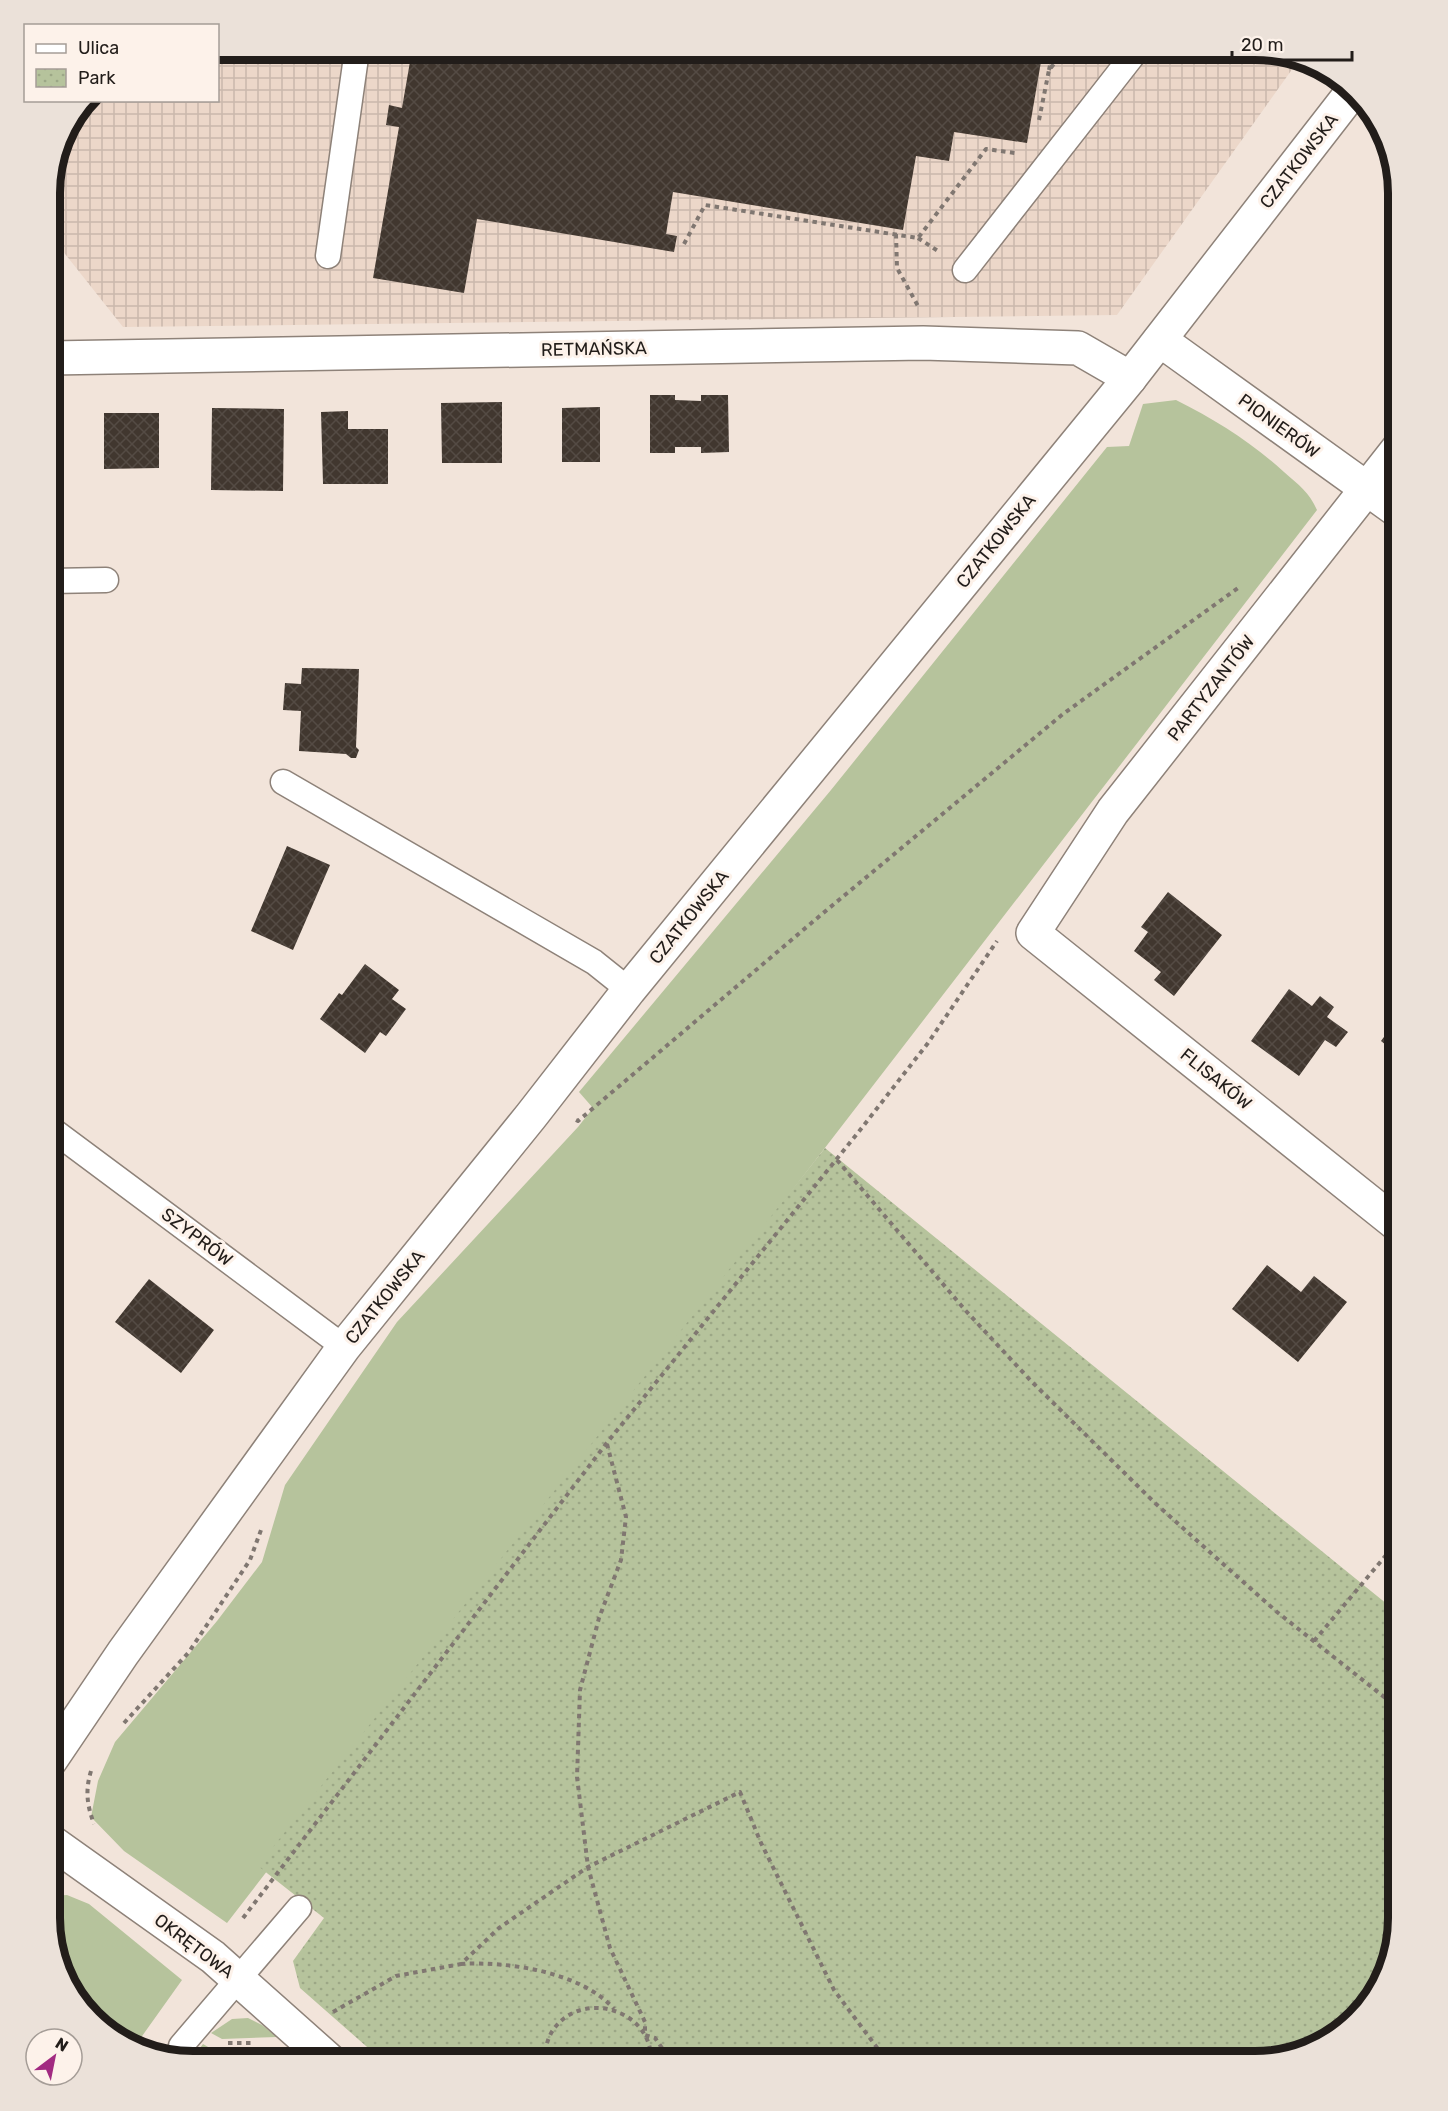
<svg xmlns="http://www.w3.org/2000/svg" width="1448" height="2111" font-family="Rubik,sans-serif">
<defs>
<pattern id="industrial-grid" width="8" height="8" patternUnits="userSpaceOnUse" patternTransform="scale(1.5)"><rect width="8" height="8" fill="#ecd7c9"/><path d="M0 4h8M4 0v8" fill="none" stroke="#cab8ac"/></pattern>
<pattern id="park-dots" width="8" height="8" patternUnits="userSpaceOnUse" patternTransform="scale(1.5)"><rect width="8" height="8" fill="#b6c39c"/><path d="M2 2h.1M6 6h.1" fill="none" stroke="#9ca786" stroke-width="1.8" stroke-linecap="round"/></pattern>
<pattern id="building-cross-hatch" width="8" height="8" patternUnits="userSpaceOnUse" patternTransform="scale(1.5)"><rect width="8" height="8" fill="#41372f"/><path d="M0 0l8 8M0 8l8-8" fill="none" stroke="#544b44"/></pattern>
</defs>
<rect width="100%" height="100%" fill="#f2e4da"/>
<!-- industrial -->
<path fill="url(#industrial-grid)" d="M218,50H1264L1298,61L1117,315L123,327L50,235V184L64,130L85,101L218,100Z"/>
<!-- green -->
<path fill="#b6c39c" d="M1176,400C1216,420 1251,442 1284,472C1299,485 1309,492 1317,510L227,1923L124,1851L91,1817L98,1781L115,1742L217,1621L262,1562L285,1485L397,1322L578,1127L593,1108L579,1092L831,790L1107,447L1129,446L1143,404Z
M67,1895L89,1904L182,1980L135,2046L121,2042L69,1990L50,1918V1896Z
M248,2018L262,2025L277,2037L222,2039L211,2033L232,2019Z
M203,2044L220,2054L239,2051L279,2053L299,2061H190Z"/>
<!-- park -->
<path fill="url(#park-dots)" d="M825,1148L1398,1613V1919L1379,1990L1327,2042L1256,2061H383L300,1988L293,1961L324,1918L258,1866Z"/>
<!-- building -->
<path fill="url(#building-cross-hatch)" d="M412,50H1043L1027,143L954,132L949,161L916,156L903,230L673,192L666,234L677,236L674,252L477,219L464,293L373,278L399,127L386,125L389,105L402,108Z
M650,395H675V400L701,401V395H728L729,452L701,453V447H675V453H650Z
M502,402V463H442L441,403Z
M50,406H52L53,458H50Z
M600,407V462H562V408Z
M212,408L284,409L283,491L211,490Z
M348,411V429H388V484H323L321,412Z
M104,413H159V468L104,469Z
M302,668L359,669L356,747L359,750L356,758H351L346,754L299,751L301,711L283,710L285,683L301,684Z
M287,846L330,865L293,950L251,931Z
M1168,892L1222,935L1174,996L1154,980L1161,972L1134,951L1148,932L1141,927Z
M365,964L399,990L392,999L406,1009L386,1036L380,1032L365,1053L320,1019L339,993L342,995Z
M1289,989L1312,1006L1320,996L1334,1007L1327,1017L1348,1032L1336,1047L1325,1040L1299,1076L1251,1041Z
M1398,1018V1072L1385,1062L1389,1056L1386,1045L1381,1041Z
M1267,1265L1301,1292L1314,1276L1347,1302L1298,1362L1232,1309Z
M149,1279L214,1330L181,1373L115,1322Z"/>
<g fill="none" stroke-linecap="round" stroke-linejoin="round">
<!-- service casing -->
<g stroke="#8e8279" stroke-width="27">
<path id="service" d="M328,256L357,50
M965,270L1137,50
M50,581L106,580
M283,782L594,962L629,990
M50,1128L344,1347
M181,2046L299,1908"/>
</g>
<!-- minor casing -->
<g stroke="#8e8279" stroke-width="36">
<path id="minor" d="M1160,340L1398,511
M50,358L923,343L1078,348L1130,378
M1398,1225L1033,933L1113,811L1398,449
M50,1841L213,1957L330,2061"/>
</g>
<!-- tertiary casing -->
<g stroke="#8e8279" stroke-width="36">
<path id="tertiary" d="M50,1761L123,1653L344,1347L531,1116L629,990L1130,378L1352,92"/>
</g>
<!-- path -->
<path stroke="#807771" stroke-width="4" stroke-dasharray="4.5 4.5" stroke-linecap="butt" d="M1049,70L1053,50
M1039,120L1049,70L1065,50
M896,234L897,268L918,306
M918,238L938,251
M684,244L705,205L918,238L986,149L1015,153
M576,1120L578,1121L822,914L1063,714L1238,588
M837,1160L966,1311L1031,1381L1155,1503L1277,1612L1398,1708
M607,1444L626,1517L621,1560L599,1618L580,1690L577,1777L588,1867L610,1948L645,2022V2035L655,2038L671,2061
M1314,1641L1398,1541
M124,1723L189,1652L250,1560L261,1530
M91,1771C85,1791 87,1805 94,1824
M243,1918L606,1444L857,1134L928,1043L997,941
M461,1964C507,1961 582,1972 614,2009
M333,2012L396,1976L461,1964L499,1928L588,1867L740,1792L761,1843L834,1990L887,2061
M228,2043H251
M544,2061C545,2050 547,2039 553,2030C582,1988 653,2010 651,2061"/>
<!-- service -->
<use href="#service" stroke="#fff" stroke-width="24"/>
<!-- minor -->
<use href="#minor" stroke="#fff" stroke-width="33"/>
<!-- tertiary -->
<use href="#tertiary" stroke="#fff" stroke-width="33"/>
</g>
<g text-anchor="middle" dominant-baseline="central" stroke-width="6" stroke-linejoin="round" paint-order="stroke">
<!-- street labels -->
<g font-size="18" fill="#221d1a" stroke="#fdf2ea">
<text transform="translate(1299 161) rotate(-52)">CZATKOWSKA</text>
<text transform="translate(594 349) rotate(-1)">RETMAŃSKA</text>
<text transform="translate(1279 426) rotate(36)">PIONIERÓW</text>
<text transform="translate(996 541) rotate(-51)">CZATKOWSKA</text>
<text transform="translate(1211 688) rotate(-52)">PARTYZANTÓW</text>
<text transform="translate(689 917) rotate(-51)">CZATKOWSKA</text>
<text transform="translate(1216 1079) rotate(39)">FLISAKÓW</text>
<text transform="translate(197 1237) rotate(37)">SZYPRÓW</text>
<text transform="translate(385 1297) rotate(-51)">CZATKOWSKA</text>
<text transform="translate(194 1946) rotate(37)">OKRĘTOWA</text>
</g>
</g>
<!-- crop -->
<path d="M0 0H1448V2111H0ZM193 60H1255A133 133 0 0 1 1388 193V1918A133 133 0 0 1 1255 2051H193A133 133 0 0 1 60 1918V193A133 133 0 0 1 193 60Z" fill="#ebe1d9" fill-rule="evenodd"/>
<path fill="none" stroke="#221d1a" stroke-width="8" d="M193 60H1255A133 133 0 0 1 1388 193V1918A133 133 0 0 1 1255 2051H193A133 133 0 0 1 60 1918V193A133 133 0 0 1 193 60Z"/>
<!-- legend -->
<rect x="24" y="24" width="195" height="78" fill="#fdf2ea" stroke="#a59d97" stroke-width="1.5"/>
<rect x="36" y="44" width="30" height="9" fill="#ffffff" stroke="#a59d97" stroke-width="1.5"/>
<text x="78" y="54" font-size="18" fill="#221d1a">Ulica</text>
<rect x="36" y="69" width="30" height="18" fill="url(#park-dots)" stroke="#a59d97" stroke-width="1.5"/>
<text x="78" y="84" font-size="18" fill="#221d1a">Park</text>
<!-- north arrow -->
<g transform="translate(54 2057) rotate(32)"><circle r="28" fill="#fdf2ea" stroke="#a59d97" stroke-width="1.5"/>
<path d="M0-4.5L10 22L0 15L-10 22Z" fill="#a22a81"/>
<text y="-9" font-size="16" font-weight="bold" text-anchor="middle" fill="#221d1a">N</text>
</g>
<!-- scale -->
<path d="M1232 51v9h120v-9" fill="none" stroke="#221d1a" stroke-width="3"/>
<text x="1241" y="51" font-size="18" fill="#221d1a" stroke="#fdf2ea" stroke-width="4.5" paint-order="stroke">20 m</text>
</svg>
